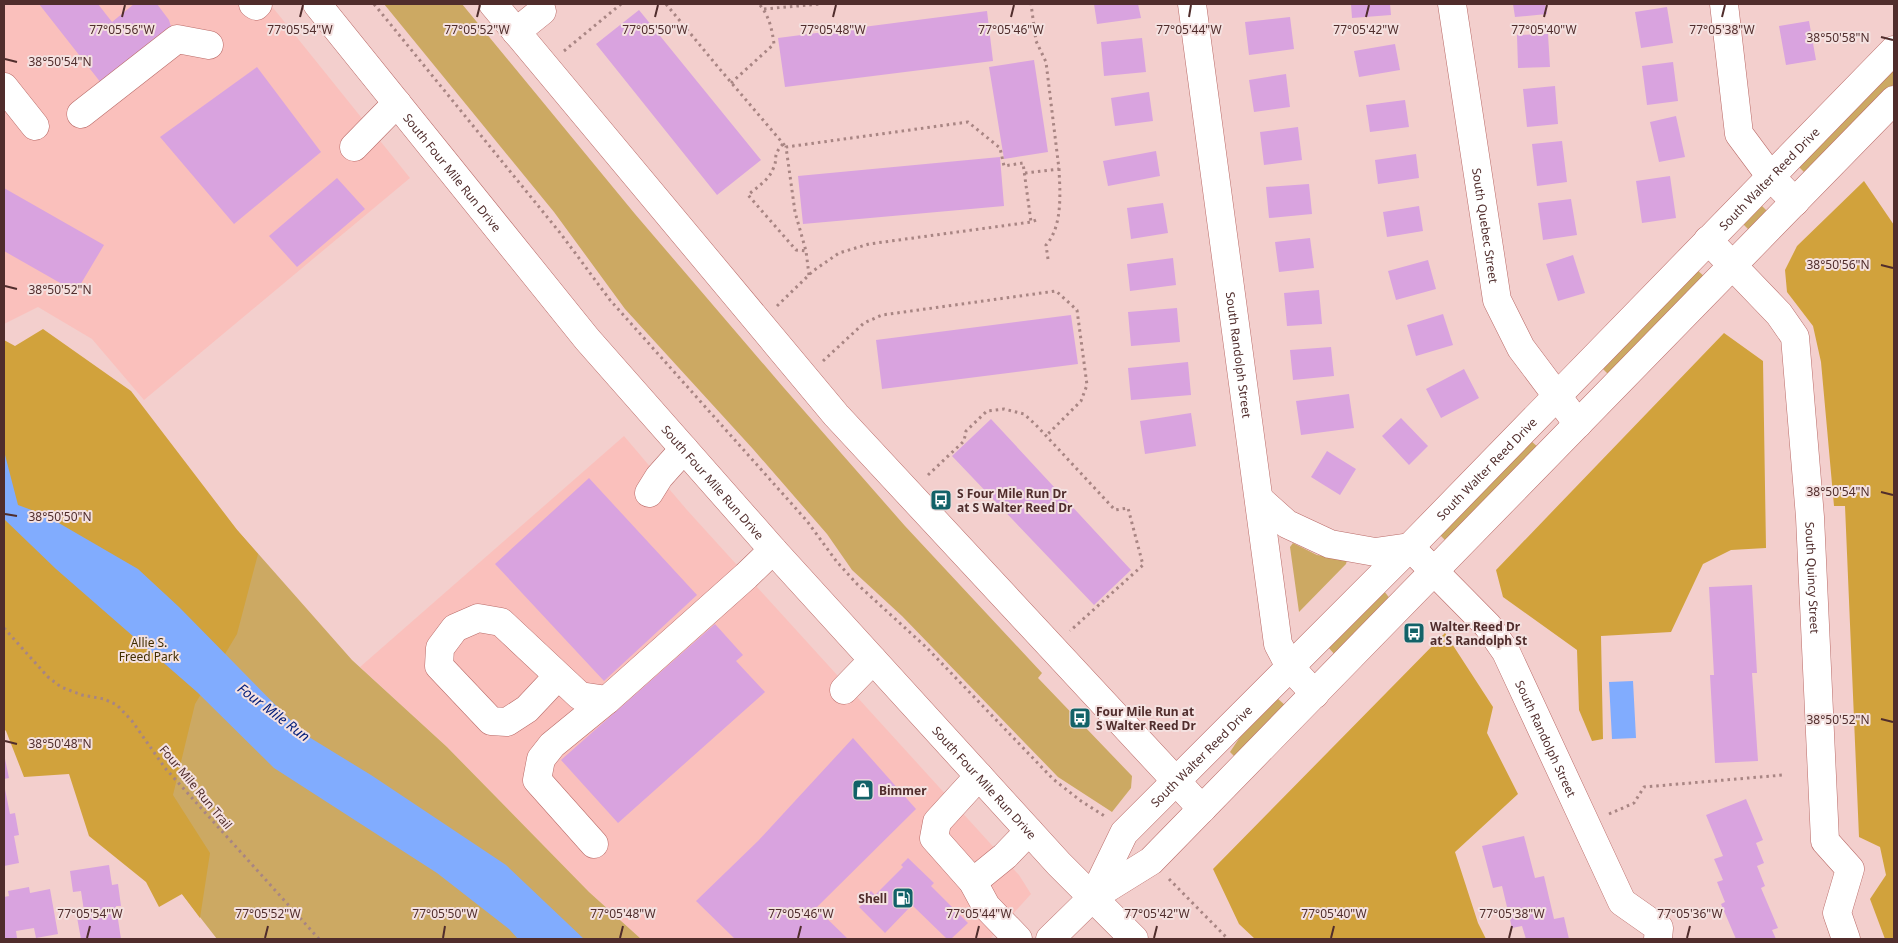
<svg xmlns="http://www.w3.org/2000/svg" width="1898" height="943" font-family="'Noto Sans',sans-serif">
<rect width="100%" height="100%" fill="#f3cfcd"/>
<!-- built -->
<path fill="#fac0bc" d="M4,4H270L410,178L144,400L92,339L38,307L4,324V113L12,98L4,87Z
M624,436L687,510L1019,875L1031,894L990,939H641L589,892L447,747L360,667Z"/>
<!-- green -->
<path fill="#cca963" d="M384,4H462L635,214L784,388L905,526L1042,673L1038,678L1132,776L1131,788L1112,812L1058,777L902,616L852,570L827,534L753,449L625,309L554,212Z
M1894,68V84L1806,174L1798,166Z
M1761,205L1769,213L1750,231L1742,223Z
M1697,270L1705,277L1609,375L1602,368Z
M4,341L238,531L352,660L447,747L589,892L641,939H217L182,894Z
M1531,441L1539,448L1447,542L1440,535Z
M1293,543L1317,555L1347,560L1346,564L1299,612L1290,547Z
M1384,591L1391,600L1336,656L1328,647Z
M1277,698L1286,706L1236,758L1230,752L1240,737Z"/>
<!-- forest -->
<path fill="#d1a23c" d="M1864,181L1894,225V939H1885L1870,899L1886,875L1880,847L1859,837L1845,506H1834L1821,362L1813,326L1787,292L1785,270L1797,246Z
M43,329L131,391L238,531L258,554L237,634L195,704L173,795L210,853L200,918L182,894L159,907L146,882L89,836L69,774L24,777L6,731L4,729V340L15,346Z
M1724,333L1763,361L1766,548L1731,550L1703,564L1671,632L1601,636L1603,739L1592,741L1579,710L1577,650L1503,597L1496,570Z
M1445,633L1493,707L1487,733L1518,794L1455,852L1478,923L1486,939H1255L1239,924L1213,869Z"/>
<!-- water -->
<path fill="#81acfe" d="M4,451L18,505L45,515L138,569L179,607L304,734L371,775L506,865L584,939H518L509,929L437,873L274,768L197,692L56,569L4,519Z
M1633,681L1636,738L1612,739L1609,682Z"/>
<!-- building -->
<path fill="#d9a3df" d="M39,4H98L112,22L134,4H157L169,20L172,30L105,88Z
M1094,4H1138L1141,18L1097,24Z
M1351,4H1390L1391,15L1352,18Z
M1513,4H1545L1547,14L1515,17Z
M1667,7L1673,43L1641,48L1635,12Z
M639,10L761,160L717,195L596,44Z
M987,11L993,61L785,87L778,38Z
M1290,17L1294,49L1249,55L1245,22Z
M1809,21L1816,60L1786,65L1779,26Z
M1548,34L1550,67L1518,68L1517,35Z
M1142,38L1146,72L1104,76L1101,42Z
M1395,44L1400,70L1359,77L1354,51Z
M1034,60L1048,152L1004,159L989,67Z
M1673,62L1678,101L1647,105L1642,66Z
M257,67L321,152L234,224L160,137Z
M1286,74L1290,107L1254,112L1249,80Z
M1555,86L1558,124L1527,127L1523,89Z
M1149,92L1153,121L1115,126L1111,98Z
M1405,100L1409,127L1370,132L1366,105Z
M1676,116L1685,157L1659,162L1650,122Z
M1298,127L1302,160L1264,165L1260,132Z
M1562,141L1567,182L1537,186L1532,144Z
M1156,151L1160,176L1108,186L1103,161Z
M1416,154L1419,178L1378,184L1375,160Z
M1000,157L1004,206L803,224L798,176Z
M1670,176L1676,218L1642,223L1636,181Z
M337,178L365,209L297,267L269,236Z
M1309,184L1312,214L1269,218L1266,187Z
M4,188L104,245L76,292L4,251Z
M1571,199L1577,235L1543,240L1538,203Z
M1163,203L1168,233L1131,239L1127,208Z
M1419,206L1423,231L1387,237L1383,212Z
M1310,238L1314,268L1279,272L1275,242Z
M1573,255L1585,293L1558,301L1546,264Z
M1173,258L1176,285L1130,291L1127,264Z
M1428,260L1436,289L1396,300L1388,271Z
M1319,290L1322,324L1287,326L1284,293Z
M1177,308L1180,342L1131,346L1128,312Z
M1443,314L1453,345L1416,356L1407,325Z
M1071,315L1078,364L882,389L876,340Z
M1331,347L1334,376L1293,380L1290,350Z
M1188,362L1191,395L1131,400L1128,368Z
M1464,369L1479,398L1441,418L1426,389Z
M1349,394L1354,428L1301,435L1296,401Z
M1191,413L1196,446L1145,454L1140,421Z
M1401,418L1428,446L1409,465L1382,436Z
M991,419L1131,570L1094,605L952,456Z
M1327,451L1356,469L1340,495L1311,477Z
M589,478L697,595L604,681L495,564Z
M1752,585L1757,673H1752L1758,761L1715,763L1710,675H1714L1709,587Z
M715,624L743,655L736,661L765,692L618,823L561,760Z
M853,738L916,809L816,908L848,939H735L696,901L758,841Z
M4,754L9,778L4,779Z
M4,784L10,814L15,813L19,835L14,836L19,863L4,866Z
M1746,799L1763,840L1756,843L1764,863L1757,866L1765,886L1761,888L1778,928L1772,930L1776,939H1736L1721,904L1725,902L1717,882L1723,880L1714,859L1723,856L1706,815Z
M1524,836L1535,878L1544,876L1554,919L1564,917L1569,939H1526L1522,926L1512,928L1502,886L1493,888L1482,846Z
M908,858L934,883L931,886L968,923L951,939H947L912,905L885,933L859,907L864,903L862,901L871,891L875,895L903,867L901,865Z
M109,865L112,885L118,884L121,906H116L121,939H81L76,912L84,911L81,891L73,892L70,871Z
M29,887L30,893L50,889L58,934L36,938L34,928L16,931L17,938L4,939V897L9,896L8,891Z"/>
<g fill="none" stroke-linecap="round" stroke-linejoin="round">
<!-- minor casing -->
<g stroke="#ba6b68" stroke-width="29">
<g id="minor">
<path d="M253,4L256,6L258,4"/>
<path d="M493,4L836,415L1202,809"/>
<path id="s1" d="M1192,4L1278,644L1290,667L1315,694"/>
<path id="s2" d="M1452,4L1497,300L1521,348L1578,424"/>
<path d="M1724,4L1739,134L1771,177L1795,202"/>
<path d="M516,32L542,11"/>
<path d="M4,87L35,126"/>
<path d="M81,114L177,39L209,45"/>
<path d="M354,147L397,103"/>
<path id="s3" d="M1708,240L1779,314L1795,337L1810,517L1825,841L1850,869L1837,913L1846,939"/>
<path d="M649,493L659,477L684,449"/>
<path id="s4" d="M1259,499L1287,524L1330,544L1375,552L1410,547L1488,626L1506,652L1622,902L1659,928L1658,939"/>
<path d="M558,676L527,709L507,722L491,721L439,666L440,648L455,628L478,618L501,622L580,696L607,700"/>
<path d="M844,690L873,660"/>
<path d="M979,776L937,822L934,838L973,882L986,906L1018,939"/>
<path d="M594,844L537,780L541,759L552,745L607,700L746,576L773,550"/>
<path d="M973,882L1005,856L1029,831"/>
</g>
</g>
<!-- major casing -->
<g stroke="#ba6b68" stroke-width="29">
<g id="major">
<path id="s5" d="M317,4L587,339L773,550L1059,864L1134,939"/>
<path id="s6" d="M1093,897L1124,833L1410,547L1894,50"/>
<path d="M1050,939L1093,897L1151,861L1894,100"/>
</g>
</g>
<!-- path -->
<path stroke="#a88583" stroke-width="3" stroke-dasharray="2.5 4" stroke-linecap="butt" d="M374,4L561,234L610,300L807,521L837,562L857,584L927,648L1053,779L1081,801L1106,817
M666,4L718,67L786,147
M764,9L820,4
M564,51L621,4
M731,83L774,44C772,29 769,15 759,4
M783,144C771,157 779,157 773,169C769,180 756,188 748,195L796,250L806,251
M1025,173L1059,169L1046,62L1036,41L1031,4
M1048,259L1046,245C1063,226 1060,192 1059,169
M809,275L806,251L795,212L786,147L968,122L1000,148L1004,166L1023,163L1031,222
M777,306L813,271L839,253L869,244L1031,222L1039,219
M823,361L864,323L882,315L1056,291L1077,310L1087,385L1081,401L1046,436
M928,475L964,441L966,431L987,411L1004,409L1024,414L1036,425L1115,510L1128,508L1143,565L1070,631
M4,628L48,677L61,687L82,695L104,699L117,705L132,721L165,768L319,939
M1609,814L1634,803L1644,787L1783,775
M1169,879L1228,939"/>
<!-- minor -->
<use href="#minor" stroke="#fff" stroke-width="28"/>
<!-- major -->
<use href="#major" stroke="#fff" stroke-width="28"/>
</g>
<!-- ticks -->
<path fill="none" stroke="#502d2c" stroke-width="2" d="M122,17L125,5M300,17L303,5M477,17L480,5M655,17L658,5M833,17L836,5M1011,17L1014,5M1189,17L1191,5M1366,17L1369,5M1544,17L1547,5M1722,17L1725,5M1881,37L1893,40M5,59L17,62M1881,265L1893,268M5,286L17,289M1881,492L1893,495M5,514L17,516M1881,719L1893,722M5,741L17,744M87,938L90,926M265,938L268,926M443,938L445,926M620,938L623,926M798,938L801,926M976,938L979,926M1154,938L1157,926M1331,938L1334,926M1509,938L1512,926M1687,938L1690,926"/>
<!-- icons -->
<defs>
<g id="bus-square" transform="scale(1.125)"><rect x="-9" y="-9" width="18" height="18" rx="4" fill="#126268" stroke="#f4e1e0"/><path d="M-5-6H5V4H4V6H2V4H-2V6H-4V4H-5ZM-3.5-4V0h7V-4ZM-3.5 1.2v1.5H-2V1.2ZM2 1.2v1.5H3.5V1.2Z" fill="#fff"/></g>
<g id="shop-square" transform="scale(1.125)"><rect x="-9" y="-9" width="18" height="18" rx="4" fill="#126268" stroke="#f4e1e0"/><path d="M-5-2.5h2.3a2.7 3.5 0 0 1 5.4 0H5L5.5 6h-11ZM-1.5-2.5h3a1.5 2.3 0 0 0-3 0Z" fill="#fff"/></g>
<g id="fuel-square" transform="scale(1.125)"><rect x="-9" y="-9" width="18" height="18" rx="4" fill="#126268" stroke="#f4e1e0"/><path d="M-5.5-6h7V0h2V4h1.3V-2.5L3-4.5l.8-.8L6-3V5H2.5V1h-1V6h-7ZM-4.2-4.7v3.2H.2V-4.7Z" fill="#fff"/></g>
</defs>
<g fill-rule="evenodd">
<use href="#bus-square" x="941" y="500"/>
<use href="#bus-square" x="1414" y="633"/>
<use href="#bus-square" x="1080" y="718"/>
<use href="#shop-square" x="863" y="790"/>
<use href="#fuel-square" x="903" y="898"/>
</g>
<g text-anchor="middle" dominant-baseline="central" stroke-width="4" stroke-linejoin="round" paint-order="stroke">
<!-- street labels -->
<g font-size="12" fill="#502d2c" stroke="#f4e1e0">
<text stroke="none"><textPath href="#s5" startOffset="216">South Four Mile Run Drive</textPath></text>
<text stroke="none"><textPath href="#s6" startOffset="990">South Walter Reed Drive</textPath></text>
<text stroke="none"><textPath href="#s2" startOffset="224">South Quebec Street</textPath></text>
<text stroke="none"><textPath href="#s1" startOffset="354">South Randolph Street</textPath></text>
<text stroke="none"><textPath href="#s6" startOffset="585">South Walter Reed Drive</textPath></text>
<text stroke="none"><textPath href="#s5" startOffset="621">South Four Mile Run Drive</textPath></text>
<text stroke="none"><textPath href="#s3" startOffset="372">South Quincy Street</textPath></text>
<text stroke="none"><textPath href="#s4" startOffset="404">South Randolph Street</textPath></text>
<text stroke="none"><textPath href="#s6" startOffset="180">South Walter Reed Drive</textPath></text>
<text stroke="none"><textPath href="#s5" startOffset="1026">South Four Mile Run Drive</textPath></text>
<text transform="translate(196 787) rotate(50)">Four Mile Run Trail</text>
</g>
<!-- poi labels -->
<g font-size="12" font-weight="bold" fill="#502d2c" stroke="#f4e1e0" text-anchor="start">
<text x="957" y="493">S Four Mile Run Dr<tspan x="957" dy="14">at S Walter Reed Dr</tspan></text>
<text x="1430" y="626">Walter Reed Dr<tspan x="1430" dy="14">at S Randolph St</tspan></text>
<text x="1096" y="711">Four Mile Run at<tspan x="1096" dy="14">S Walter Reed Dr</tspan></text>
<text x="879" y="790">Bimmer</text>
<text x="887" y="898" text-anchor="end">Shell</text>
</g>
<!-- park labels -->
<g font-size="12" fill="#412e01" stroke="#f4e1e0">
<text x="149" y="642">Allie S.<tspan x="149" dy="14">Freed Park</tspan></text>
</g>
<!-- water labels -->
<g font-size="14" font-style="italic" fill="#001c79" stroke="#f4e1e0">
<text transform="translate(274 712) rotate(37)">Four Mile Run</text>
</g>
</g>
<g font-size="12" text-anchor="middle" fill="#502d2c" stroke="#f4e1e0" stroke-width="4" stroke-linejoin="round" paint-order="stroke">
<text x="122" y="34">77°05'56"W</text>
<text x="300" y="34">77°05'54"W</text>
<text x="477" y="34">77°05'52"W</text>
<text x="655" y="34">77°05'50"W</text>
<text x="833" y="34">77°05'48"W</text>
<text x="1011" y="34">77°05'46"W</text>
<text x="1189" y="34">77°05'44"W</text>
<text x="1366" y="34">77°05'42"W</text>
<text x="1544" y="34">77°05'40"W</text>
<text x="1722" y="34">77°05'38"W</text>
<text x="1838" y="42">38°50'58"N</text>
<text x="60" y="66">38°50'54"N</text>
<text x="1838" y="269">38°50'56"N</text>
<text x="60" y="294">38°50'52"N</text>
<text x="1838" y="496">38°50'54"N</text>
<text x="60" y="521">38°50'50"N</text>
<text x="1838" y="724">38°50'52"N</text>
<text x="60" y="748">38°50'48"N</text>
<text x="90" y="918">77°05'54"W</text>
<text x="268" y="918">77°05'52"W</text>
<text x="445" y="918">77°05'50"W</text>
<text x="623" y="918">77°05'48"W</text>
<text x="801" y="918">77°05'46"W</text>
<text x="979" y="918">77°05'44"W</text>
<text x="1157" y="918">77°05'42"W</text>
<text x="1334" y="918">77°05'40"W</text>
<text x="1512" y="918">77°05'38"W</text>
<text x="1690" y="918">77°05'36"W</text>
</g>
<!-- border -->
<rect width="1898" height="943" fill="none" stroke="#502d2c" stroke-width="10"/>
</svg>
